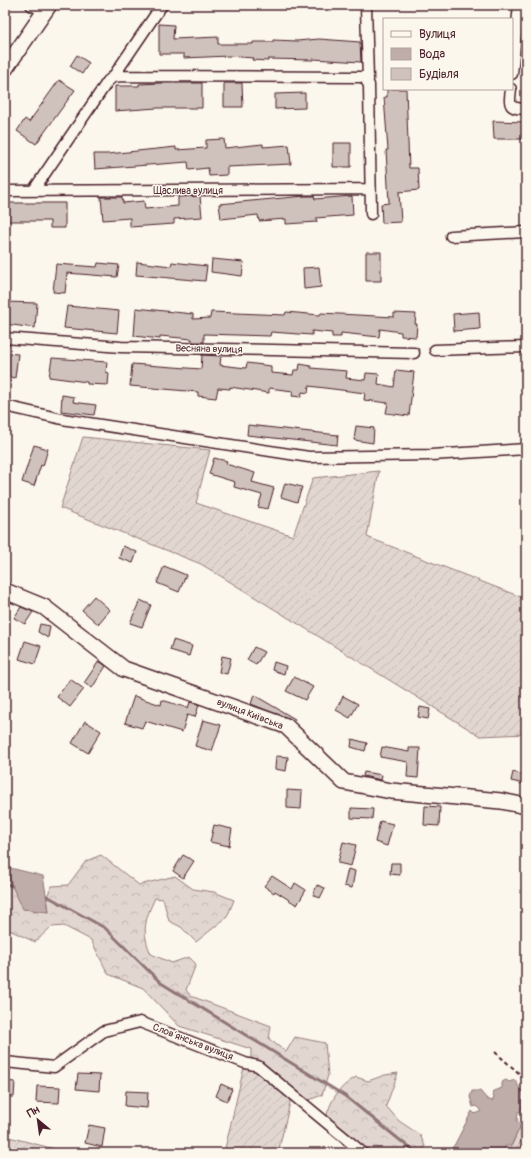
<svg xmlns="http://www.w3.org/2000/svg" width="531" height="1158" font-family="Pangolin,sans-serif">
<defs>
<pattern id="forest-crowns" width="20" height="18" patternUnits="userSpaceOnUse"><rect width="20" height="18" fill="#e2d7d0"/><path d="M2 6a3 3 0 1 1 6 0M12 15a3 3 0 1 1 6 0" fill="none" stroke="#c3b8b3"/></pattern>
<pattern id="garden-furrows" width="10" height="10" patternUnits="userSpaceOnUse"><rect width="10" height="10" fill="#e2d7d0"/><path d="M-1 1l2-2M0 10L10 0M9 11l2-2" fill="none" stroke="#c3b8b3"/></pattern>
</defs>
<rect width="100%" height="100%" fill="#fbf7ec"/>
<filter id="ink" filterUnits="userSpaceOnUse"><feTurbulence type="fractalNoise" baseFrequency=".025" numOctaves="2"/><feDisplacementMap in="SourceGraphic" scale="8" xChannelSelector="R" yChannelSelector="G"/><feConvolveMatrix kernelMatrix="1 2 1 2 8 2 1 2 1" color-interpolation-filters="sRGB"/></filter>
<g filter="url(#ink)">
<!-- forest -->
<path fill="url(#forest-crowns)" stroke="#967b7e" d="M101,855L139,885L175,876L193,889L214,892L234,900L227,917L196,942L181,927L169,921L163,899L155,898C145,919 141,932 151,954L172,963L189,957L196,964L186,990L191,996L271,1026L269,1039L286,1052L295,1037L325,1043L328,1075L322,1095L309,1100L251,1058V1049L179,1026L143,988L108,974L91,940L64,926L51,927L35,942L5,928V866L12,886L24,909L49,912L47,896L52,886L68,885L86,861Z
M398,1073L386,1106L399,1121L420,1135L425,1146L422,1153H368L326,1118C331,1099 339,1087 356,1077L368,1081L385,1075Z
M526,1119V1137L521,1141L515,1153H507C515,1143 517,1128 526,1119Z"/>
<!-- garden -->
<path fill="url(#garden-furrows)" stroke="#967b7e" d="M83,437L210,450L196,503L293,536L313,478L379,471L367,537L526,599V734L480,736L201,564L60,508Z
M245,1063L292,1094L278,1153H224Z
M5,1136L70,1153H5Z"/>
<!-- water -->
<path fill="#bfadaa" stroke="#907477" d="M6,867L43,876L49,912L23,909L12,886Z
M506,1080L509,1082L515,1080L526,1099V1112L521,1107V1112H518L517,1121L521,1124L519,1131L517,1133L511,1146H505V1149L508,1153H448L455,1144L472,1111L475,1114L481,1111L476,1106L473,1107L470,1097L472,1091H480L487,1099L492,1101L494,1098L492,1092L502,1088V1082Z"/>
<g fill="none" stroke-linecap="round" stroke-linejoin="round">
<!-- stream -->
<path stroke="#907477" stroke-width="3" d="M5,883L12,886
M47,896L105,928L161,983L345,1096L416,1153"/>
</g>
<!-- building -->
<path fill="#cfc2bc" stroke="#4a1f2b" d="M159,24L174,25L173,39L218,37V44H253V42H273V40L297,41L319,39L360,42L361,62L313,59V60L268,59V61L252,60L253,58L229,56L184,58V54H159Z
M77,55L89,63L82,74L70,66Z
M59,80L75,90L36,144L17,131L25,119L29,122Z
M161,83H202V108H157L115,111V86H139V84Z
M224,83H242L243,107H224Z
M387,89H406L409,168H418L419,190L399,192L401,222L382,223L381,204L389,203L386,150H388L384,97H387Z
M305,93V108L275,109V94Z
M493,121L526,122V139H494Z
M224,139L225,148L263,144V147L289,145L291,164L227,167V175L209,176L208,168L189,170L188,162L95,169L94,154H108L176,147V150L206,148V140Z
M333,143H351V167H333Z
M200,196L202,217L174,219V224L130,227V218L103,220L101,197H122L123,203L144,201L145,209L178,206V197Z
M305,196H314L315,199L352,196L353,215L316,218L317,222L286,224V219L259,221L258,215L221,219L219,204Z
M5,203H65V228H50V221H5Z
M366,252H381V281H366Z
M212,259L244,262L242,276L211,272Z
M137,262L171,266L172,262L207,266L205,281L136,275Z
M98,263L119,265L117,277L67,273L65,293L53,292L56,264L97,267Z
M319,267L321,287L304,289L303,268Z
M5,302L37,303L35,328L5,324Z
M67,306L119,311L117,333L64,328Z
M136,308L193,314V319L210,318L211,312L285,315L286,312L320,315L321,313L394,317V313L416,314L415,324H417L416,337L401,336V332L380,329L379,337L341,333V337H332V333L312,331V335L271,332L270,336L204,334V342H192V339L160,336V339L134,336Z
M479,312L480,329L454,331L453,314Z
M5,353L18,354L15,378L5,376Z
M202,355L221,356L220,365L246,368L247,363L271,366V373L293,375L294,370H299L300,364L311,366V368L347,371L346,378L365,380L366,373L379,374L378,384L394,387L396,370L414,372L409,416L386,413L388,403L364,400L365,393L309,386L308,393L302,392L301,397L292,396L293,391L269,388V393L230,387V389L218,388L216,398L198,396V392L130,386L132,364L201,369Z
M52,358L107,362L106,372L109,373L108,385L87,384V382L49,377Z
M62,395L74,397L73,402L96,405L94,415L61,411Z
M248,425L338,435L337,445L247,435Z
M356,426L374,428L373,443L354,440Z
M34,445L48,449L43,466L41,465L34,486L22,482Z
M214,458L227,461L226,464L255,473L252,482L274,488L268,509L258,507L262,495L234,487L235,482L209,474Z
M285,483L302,487L297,502L281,497Z
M123,546L137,552L133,563L119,558Z
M164,566L186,575L179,592L157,583Z
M94,596L110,610L98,624L82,610Z
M140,600L151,605L142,627L130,623Z
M21,607L33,612L25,624L14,618Z
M40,624L50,626L48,638L38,632Z
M173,640L192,646L189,656L170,650Z
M25,641L41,646L35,664L19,659Z
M254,647L264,652L256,665L247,660Z
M222,656L231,658L227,674L219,672Z
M99,661L106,666L92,688L84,683Z
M274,662L286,666L284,674L272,670Z
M294,677L313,687L305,700L286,691Z
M70,679L84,689L70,707L57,697Z
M254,695L295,719L294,721L251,704Z
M134,696L161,705L162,700L188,708L190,702L199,705L195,717L187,715L182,732L145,721L142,728L125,723Z
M343,696L358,704L350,718L336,710Z
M420,707L430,709L428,719L418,717Z
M203,720L221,725L212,751L195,746Z
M85,721L101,731L88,753L72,743Z
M352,739L367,743L365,751L351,747Z
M382,747L409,752V748H420L418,778L407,777L408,762L380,757Z
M276,756L288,757L286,771L275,769Z
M364,772L382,775L381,780L363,776Z
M513,772L525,775L524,784L511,781Z
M287,790L302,791L301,809L287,808Z
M425,806L440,807L439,826L424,825Z
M351,808L373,809L372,819L351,818Z
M380,821L393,824L387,846L375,842Z
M214,825L232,829L229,846L210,842Z
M343,842L356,845L351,866L338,863Z
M183,855L194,861L183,878L173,871Z
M391,863H400V875L390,874Z
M348,869L355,871L352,888L344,886Z
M272,876L292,889L295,883L306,890L297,905L275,891L274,893L264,886Z
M317,885L325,888L320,898L313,895Z
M78,1074L100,1075L99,1091L76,1089Z
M5,1081L15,1082L14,1097H5Z
M221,1084L232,1089L227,1101L216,1096Z
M37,1086L60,1087L59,1103L36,1102Z
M126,1091L148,1092L147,1108L125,1106Z
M89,1125L105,1128L102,1147L85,1143Z"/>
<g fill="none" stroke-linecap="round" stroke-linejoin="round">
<!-- street casing -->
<g stroke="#4a1f2b" stroke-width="13">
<path id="street" d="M31,5L44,11
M366,5L368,80
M512,74L519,5
M113,77L162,5
M511,89C509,106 508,108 526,109
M5,191L370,189
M33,191L108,81L113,77L122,76L364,77L369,85L371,214
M451,236L526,232
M5,338L121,347L414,353
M435,350L526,347
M5,406L62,419L309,457L431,455L526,449
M5,1062L54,1067L104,1031L140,1022L245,1063L258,1066L363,1153"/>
</g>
<!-- secondary casing -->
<g stroke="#4a1f2b" stroke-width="18">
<path id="secondary" d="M5,69L49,5
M5,591L44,607L124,669L286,726L344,782L391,791L501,801L526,806"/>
</g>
<!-- path -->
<path stroke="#4a1f2b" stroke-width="2" stroke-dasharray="4 3" stroke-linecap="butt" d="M495,1052L521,1075L526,1083
M518,1153L526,1139"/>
<!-- street -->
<use href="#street" stroke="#fbf7ec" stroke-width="10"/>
<!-- secondary -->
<use href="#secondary" stroke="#fbf7ec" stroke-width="15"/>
</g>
</g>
<g text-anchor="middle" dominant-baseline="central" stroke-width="3" stroke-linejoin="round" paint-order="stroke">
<!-- street labels -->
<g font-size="10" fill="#4a1f2b" stroke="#fbf7ec">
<text x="188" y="191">Щаслива вулиця</text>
<text transform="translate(209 349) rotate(1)">Весняна вулиця</text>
<text transform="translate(250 714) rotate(21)">вулиця Київська</text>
<text transform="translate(193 1042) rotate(21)">Словʼянська вулиця</text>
</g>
</g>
<!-- margin -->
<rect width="531" height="1158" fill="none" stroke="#fbf7ec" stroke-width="20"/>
<rect x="10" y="10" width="511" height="1138" fill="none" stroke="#4a1f2b" stroke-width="1.5" filter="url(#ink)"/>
<!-- legend -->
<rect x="383" y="18" width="130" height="72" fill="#fbf7ec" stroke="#b4a19f"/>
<rect x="391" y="31" width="20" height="6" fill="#fbf7ec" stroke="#b4a19f"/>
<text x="419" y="38" font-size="12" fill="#4a1f2b">Вулиця</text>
<rect x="391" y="48" width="20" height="12" fill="#bfadaa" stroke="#b4a19f"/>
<text x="419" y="58" font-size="12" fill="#4a1f2b">Вода</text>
<rect x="391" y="68" width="20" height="12" fill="#cfc2bc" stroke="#b4a19f"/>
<text x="419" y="78" font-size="12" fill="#4a1f2b">Будівля</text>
<!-- north arrow -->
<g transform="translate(38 1120) rotate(331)" stroke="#fbf7ec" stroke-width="3" paint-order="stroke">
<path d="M0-3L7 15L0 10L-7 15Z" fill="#4a1f2b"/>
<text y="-6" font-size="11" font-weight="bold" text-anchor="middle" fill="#4a1f2b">Пн</text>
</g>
</svg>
